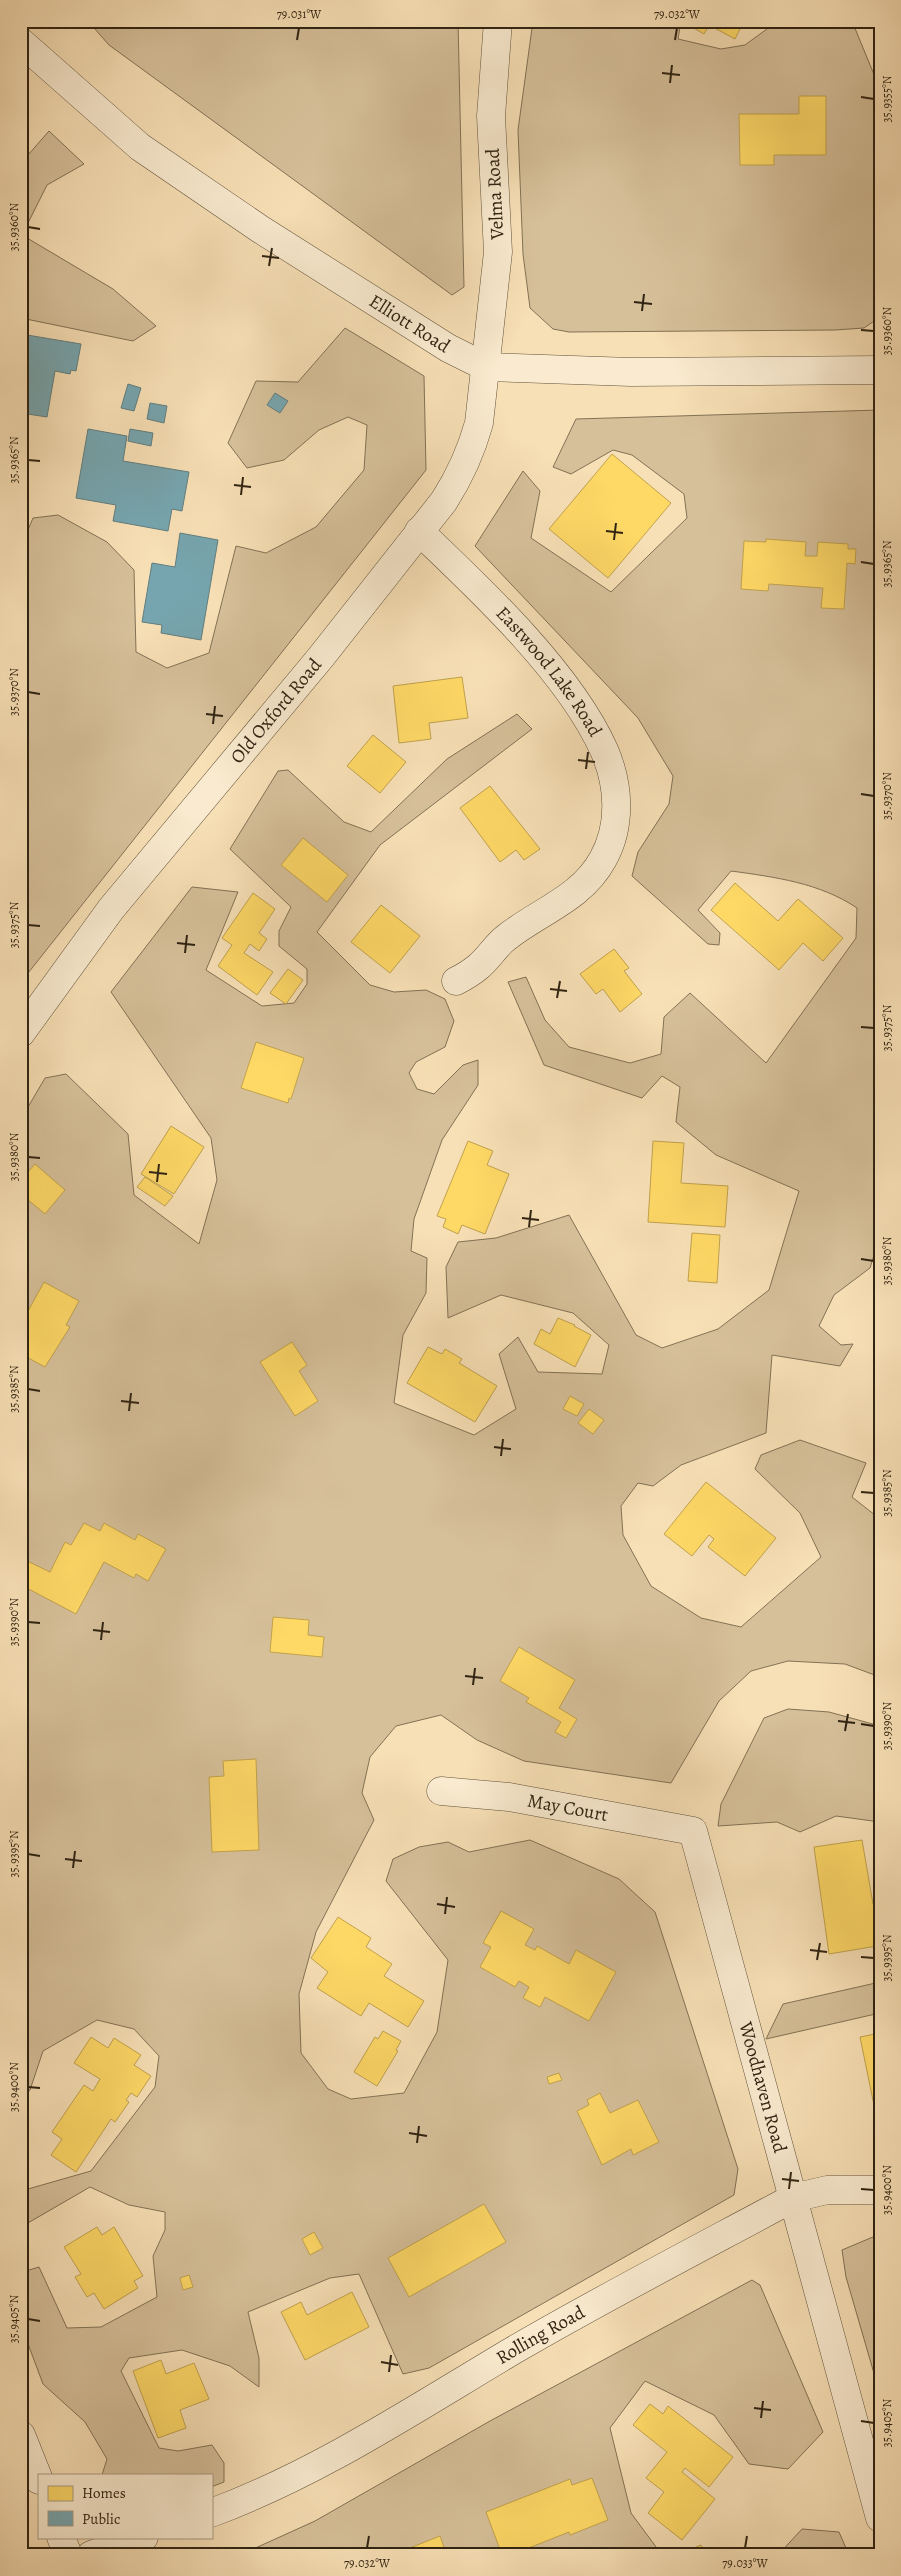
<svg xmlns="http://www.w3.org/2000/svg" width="901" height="2576" font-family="Alegreya,serif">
<rect width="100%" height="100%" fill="#f8e0b6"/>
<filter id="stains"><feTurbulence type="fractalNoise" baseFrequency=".004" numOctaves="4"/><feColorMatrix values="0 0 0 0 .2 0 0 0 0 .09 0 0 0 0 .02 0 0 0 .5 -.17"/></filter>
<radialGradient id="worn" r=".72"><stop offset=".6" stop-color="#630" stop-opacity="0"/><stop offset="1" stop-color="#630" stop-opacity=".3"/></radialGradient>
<!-- green -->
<path fill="#d6c09a" stroke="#827256" d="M88,21H458L464,287L452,295L109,45Z
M533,21H681L678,39L721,49L745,45L771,26L793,21H852L875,77L880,104V218L877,245L880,253V317L864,328L835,330L569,332L553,329L530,308L523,254L518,130Z
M49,131L84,164L47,185L22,235L113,289L156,326L133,341L21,318V163Z
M345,328L424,376L426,470L21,982V546L33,518L58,515L107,542L134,570L136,652L167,668L209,653L236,546L266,553L316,527L364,470L367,425L348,417L319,430L284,460L247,468L228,443L256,381L298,382Z
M880,410V1236L870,1268L834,1295L819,1326L841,1345L853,1344L840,1366L772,1355L766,1433L681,1465L653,1486L638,1483L621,1506L623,1535L651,1586L701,1618L741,1627L821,1557L800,1513L755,1469L761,1455L800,1440L866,1463L852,1497L880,1519V1677L845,1664L788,1661L751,1671L719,1701L671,1783L524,1761L477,1740L441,1715L396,1726L370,1757L362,1793L374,1820L316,1932L299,1994L301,2053L328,2089L351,2099L404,2093L437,2032L448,1960L386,1881L393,1859L419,1847L448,1842L469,1852L530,1840L619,1879L655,1912L738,2169L734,2195L429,2368L403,2374L359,2274L330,2278L248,2312L259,2358V2387L230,2366L182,2350L129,2358L121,2371L159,2448L178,2451L212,2445L224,2463V2482L211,2487V2475H102L107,2459L85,2422L43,2384L21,2325V2276L26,2271L39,2267L67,2328L101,2327L157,2297L153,2256L165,2230V2212L129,2205L90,2187L21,2227V2191L91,2171L155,2087L159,2056L134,2029L97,2020L43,2051L30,2090L21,2100V1119L45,1078L66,1074L128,1134L134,1195L199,1244L217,1180L211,1138L111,992L192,887L238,892L206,970L262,1006L294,1003L307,984V969L279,946V931L291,907L230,849L278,771L288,770L344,822L371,832L447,759L517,714L532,729L380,845L317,932L370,985L394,992L426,990L445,999L454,1021L445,1047L416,1062L409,1073L417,1089L434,1094L463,1065L478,1060V1085L442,1140L414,1219L411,1251L427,1258L426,1293L403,1335L394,1403L474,1435L516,1409L499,1354L518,1337L538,1372L602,1374L609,1345L573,1313L501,1295L448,1318L446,1267L458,1242L496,1238L569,1215L636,1335L662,1348L718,1329L769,1290L799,1191L716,1155L676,1122L680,1087L662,1076L642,1098L544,1065L508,982L526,977L545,1020L569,1047L630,1063L661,1054L664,1017L690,993L766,1063L856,938L857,908C820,883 775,877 731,871L698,910L720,933L719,945L708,944L632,876L638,852L669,804L673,776L638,718L475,546L523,471L540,491L531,538L611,592L687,518L684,494L632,455L613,450L571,474L553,467L576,419Z
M788,1709L829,1712L880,1726V1822L836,1816L800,1832L777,1822L718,1826L721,1804L764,1718Z
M880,1982V2013L766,2039L783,2004Z
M880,2234V2394L846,2277L842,2250Z
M752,2280L760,2285L823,2432L788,2469L749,2464L714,2415L645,2381L610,2428L631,2513L662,2555H240L315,2521L490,2421Z
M802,2529L839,2532L849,2555H778Z"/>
<!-- homes -->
<path fill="#ffd966" stroke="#c1a24d" d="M686,21H744L735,39L709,25L704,34L685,23Z
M799,96H826V155H774V165H740L739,114H799Z
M612,454L671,503L608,578L549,529Z
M766,539L806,542L805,556H817L818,542L848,544V549H856L855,564L847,563L844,609L821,608L823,588L769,584L768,591L741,589L744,541L766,542Z
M462,677L468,718L429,723L431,739L399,743L393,686Z
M373,735L406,762L380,793L347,766Z
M490,786L540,849L524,860L516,850L500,862L460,808Z
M303,838L348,875L327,902L281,865Z
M735,883L778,921L798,899L843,938L823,961L803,943L779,970L711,910Z
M253,893L275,909L259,933L267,939L259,951L250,944L244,953L273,972L257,995L218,966L232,945L222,938Z
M381,905L420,936L390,973L351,942Z
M614,949L629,968L624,971L642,994L620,1012L603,989L596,994L580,974Z
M288,969L303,980L286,1004L270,993Z
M256,1042L304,1058L291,1099L289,1098L288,1103L241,1088Z
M171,1126L204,1147L174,1194L141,1174Z
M468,1141L493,1151L487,1165L509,1174L485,1234L462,1225L458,1234L443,1227L446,1219L437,1216Z
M653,1141L684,1143L681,1183L728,1186L725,1227L648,1222Z
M35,1164L65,1190L45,1214L21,1194V1180Z
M145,1177L173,1196L165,1206L137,1187Z
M692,1233L720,1235L717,1283L688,1281Z
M44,1282L79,1301L66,1325L70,1327L45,1367L21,1354V1324Z
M558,1318L575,1325L574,1326L591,1335L575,1367L534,1344L541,1329L550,1334Z
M292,1342L307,1365L299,1371L318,1401L295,1416L260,1362Z
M428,1347L442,1354L445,1349L462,1359L459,1363L497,1386L475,1422L407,1383Z
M570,1396L584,1404L577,1416L563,1409Z
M589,1409L604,1420L593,1434L578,1423Z
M706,1482L776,1538L745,1576L708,1547L714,1539L709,1535L692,1556L664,1534Z
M84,1523L100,1531L104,1523L135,1540L138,1534L166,1549L148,1581L136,1574L134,1578L104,1562L76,1614L21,1585V1558L50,1572L65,1542L71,1545Z
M273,1617L309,1620L308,1635L324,1637L322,1657L270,1652Z
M519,1647L575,1680L559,1708L577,1719L566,1738L555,1732L561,1722L526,1702L529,1698L500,1681Z
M256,1759L259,1850L212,1852L209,1777L224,1776L223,1761Z
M862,1840L873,1904L880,1903V1955L878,1956L877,1946L829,1954L814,1847Z
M501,1911L534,1929L525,1945L535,1950L537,1946L569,1964L576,1950L616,1972L589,2021L545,1997L540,2007L523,1998L529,1987L519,1981L515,1987L480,1967L491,1947L483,1943Z
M338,1917L371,1938L366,1947L392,1964L384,1976L424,2001L408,2027L369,2003L361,2016L317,1988L328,1972L311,1958Z
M383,2031L401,2041L396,2050L398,2051L377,2086L354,2072L375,2037L378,2039Z
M880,2033V2119L877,2120L860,2037Z
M91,2037L108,2048L114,2038L141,2055L134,2065L151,2076L137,2097L131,2093L126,2100L129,2102L115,2122L111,2119L76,2172L51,2155L62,2139L52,2132L84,2085L93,2091L100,2079L74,2063Z
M559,2073L562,2080L549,2084L547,2077Z
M600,2093L610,2113L638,2100L659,2142L633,2155L631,2149L602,2165L577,2111L589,2105L587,2100Z
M484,2204L506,2242L409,2297L388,2258Z
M97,2227L102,2235L114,2227L143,2276L134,2281L138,2288L104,2309L94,2293L87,2297L75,2277L81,2274L64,2247Z
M314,2232L323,2248L310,2255L302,2239Z
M189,2275L193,2287L183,2290L180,2278Z
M352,2292L369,2327L305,2360L281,2312L301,2302L307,2315Z
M161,2360L166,2374L194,2363L209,2399L180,2410L186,2428L158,2438L133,2371Z
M650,2404L663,2414L668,2406L733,2457L709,2487L685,2468L682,2472L715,2499L682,2540L648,2513L664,2492L646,2478L667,2452L633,2425Z
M592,2478L608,2520L570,2535L569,2532L511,2555H502L486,2512L570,2479L572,2485Z
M440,2536L447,2555H392Z
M701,2545L705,2555H685L684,2552Z"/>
<!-- public -->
<path fill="#76a5af" stroke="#617e80" d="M21,334L81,344L76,371L71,370L70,374L55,371L47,417L21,413Z
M128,384L141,388L134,411L121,408Z
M275,393L288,401L280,413L267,405Z
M150,403L167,406L164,423L147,419Z
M88,429L127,436L123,461L189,472L182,511L172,509L168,531L113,521L116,505L76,498Z
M130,429L153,433L151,446L128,441Z
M180,533L218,540L201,640L161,633L162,625L142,622L152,563L175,567Z"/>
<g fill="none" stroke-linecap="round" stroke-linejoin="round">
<!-- minor casing -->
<g stroke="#61523b" stroke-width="29">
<g id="minor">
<path id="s1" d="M21,42L140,147L260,229L448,348L486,367L631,372L880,370"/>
<path id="s2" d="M419,531C480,589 569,672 604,750C619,784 622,825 603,859C582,898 540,911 507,937C496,945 489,958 478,967C472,972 464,977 456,981"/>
<path id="s3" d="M21,1033L111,909L321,657L444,501C460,476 471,452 479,423L498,252L491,116L498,21"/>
<path id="s4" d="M441,1791L509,1797L693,1831L880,2518"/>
<path d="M21,2435L39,2480"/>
<path id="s5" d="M211,2513C319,2473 416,2408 514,2350C605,2297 700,2248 793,2198L827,2190H880"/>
<path d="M61,2537L68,2555"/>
<path d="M91,2555L144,2537"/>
</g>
</g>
<!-- minor -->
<use href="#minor" stroke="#faebd0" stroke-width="28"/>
</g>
<!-- ticks -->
<path fill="none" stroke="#2f2312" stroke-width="2" d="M297,40L299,28M675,40L677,28M662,73L680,75M670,83L672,65M861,97L874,99M28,227L40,229M262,256L279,258M269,266L272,248M634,302L652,304M642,311L644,294M861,330L874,331M28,460L40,461M234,485L251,487M241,495L243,477M606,531L623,533M614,540L616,523M861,562L874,564M28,692L40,694M206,714L223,716M213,724L215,706M578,760L595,762M586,769L588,752M861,794L874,796M28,925L40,926M177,943L195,945M185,953L187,935M550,989L567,991M557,998L560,981M861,1027L874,1028M28,1157L40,1158M149,1172L167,1174M157,1182L159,1164M522,1218L539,1220M529,1227L531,1210M861,1259L874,1261M28,1389L40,1391M121,1401L139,1403M129,1411L131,1393M494,1447L511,1449M501,1456L503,1439M861,1492L874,1493M28,1622L40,1623M93,1630L110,1632M101,1640L103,1622M465,1676L483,1678M473,1685L475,1668M838,1721L855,1723M861,1724L874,1726M845,1731L848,1714M28,1854L40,1856M65,1859L82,1861M73,1868L75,1851M437,1904L455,1907M445,1914L447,1897M810,1950L827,1952M861,1957L874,1958M817,1960L820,1943M28,2087L40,2088M409,2133L427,2136M417,2143L419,2126M782,2179L799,2181M789,2189L791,2172M861,2189L874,2190M28,2319L40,2321M381,2362L398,2365M389,2372L391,2355M754,2408L771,2410M761,2418L763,2401M861,2421L874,2423M367,2548L369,2536M745,2548L747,2536"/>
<g text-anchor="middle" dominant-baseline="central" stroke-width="5" stroke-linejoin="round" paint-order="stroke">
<!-- street labels -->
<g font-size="19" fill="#2f2312" stroke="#faebd0">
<text transform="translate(495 194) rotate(-93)">Velma Road</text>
<text stroke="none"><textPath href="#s1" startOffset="481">Elliott Road</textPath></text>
<text stroke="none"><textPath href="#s2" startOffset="192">Eastwood Lake Road</textPath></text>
<text stroke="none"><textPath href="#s3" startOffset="411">Old Oxford Road</textPath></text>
<text stroke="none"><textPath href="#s4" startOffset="128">May Court</textPath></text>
<text stroke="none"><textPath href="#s4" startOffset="521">Woodhaven Road</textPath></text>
<text stroke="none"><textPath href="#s5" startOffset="375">Rolling Road</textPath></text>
</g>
</g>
<!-- margin -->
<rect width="901" height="2576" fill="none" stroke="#f8e0b6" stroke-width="55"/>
<!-- legend -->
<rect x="38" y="2474" width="175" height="65" fill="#faebd0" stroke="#a99b84"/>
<rect x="48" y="2486" width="25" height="15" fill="#ffd966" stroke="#a99b84"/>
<text x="82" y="2498" font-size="15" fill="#2f2312">Homes</text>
<rect x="48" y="2511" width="25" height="15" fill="#76a5af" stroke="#a99b84"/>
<text x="82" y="2524" font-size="15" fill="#2f2312">Public</text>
<rect x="28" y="28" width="846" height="2520" fill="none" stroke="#2f2312" stroke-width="2"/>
<g font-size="12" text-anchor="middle" fill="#2f2312">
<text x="299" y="18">79.031°W</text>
<text x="677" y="18">79.032°W</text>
<text transform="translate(887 99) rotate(-90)" y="4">35.9355°N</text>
<text transform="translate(14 227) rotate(-90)" y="4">35.9360°N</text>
<text transform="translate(887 331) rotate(-90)" y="4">35.9360°N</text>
<text transform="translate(14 460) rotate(-90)" y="4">35.9365°N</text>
<text transform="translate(887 564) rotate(-90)" y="4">35.9365°N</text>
<text transform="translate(14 692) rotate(-90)" y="4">35.9370°N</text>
<text transform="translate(887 796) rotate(-90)" y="4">35.9370°N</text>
<text transform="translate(14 925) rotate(-90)" y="4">35.9375°N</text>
<text transform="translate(887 1028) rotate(-90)" y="4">35.9375°N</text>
<text transform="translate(14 1157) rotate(-90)" y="4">35.9380°N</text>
<text transform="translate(887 1261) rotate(-90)" y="4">35.9380°N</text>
<text transform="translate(14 1389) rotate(-90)" y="4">35.9385°N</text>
<text transform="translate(887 1493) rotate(-90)" y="4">35.9385°N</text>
<text transform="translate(14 1622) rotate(-90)" y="4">35.9390°N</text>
<text transform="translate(887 1726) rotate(-90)" y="4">35.9390°N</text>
<text transform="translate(14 1854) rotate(-90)" y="4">35.9395°N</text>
<text transform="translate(887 1958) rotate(-90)" y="4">35.9395°N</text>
<text transform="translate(14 2087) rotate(-90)" y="4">35.9400°N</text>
<text transform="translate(887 2190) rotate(-90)" y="4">35.9400°N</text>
<text transform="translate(14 2319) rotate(-90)" y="4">35.9405°N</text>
<text transform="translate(887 2423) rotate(-90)" y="4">35.9405°N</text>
<text x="367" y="2567">79.032°W</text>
<text x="745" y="2567">79.033°W</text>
</g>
<rect width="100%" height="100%" filter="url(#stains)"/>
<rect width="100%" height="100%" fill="url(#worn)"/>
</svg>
